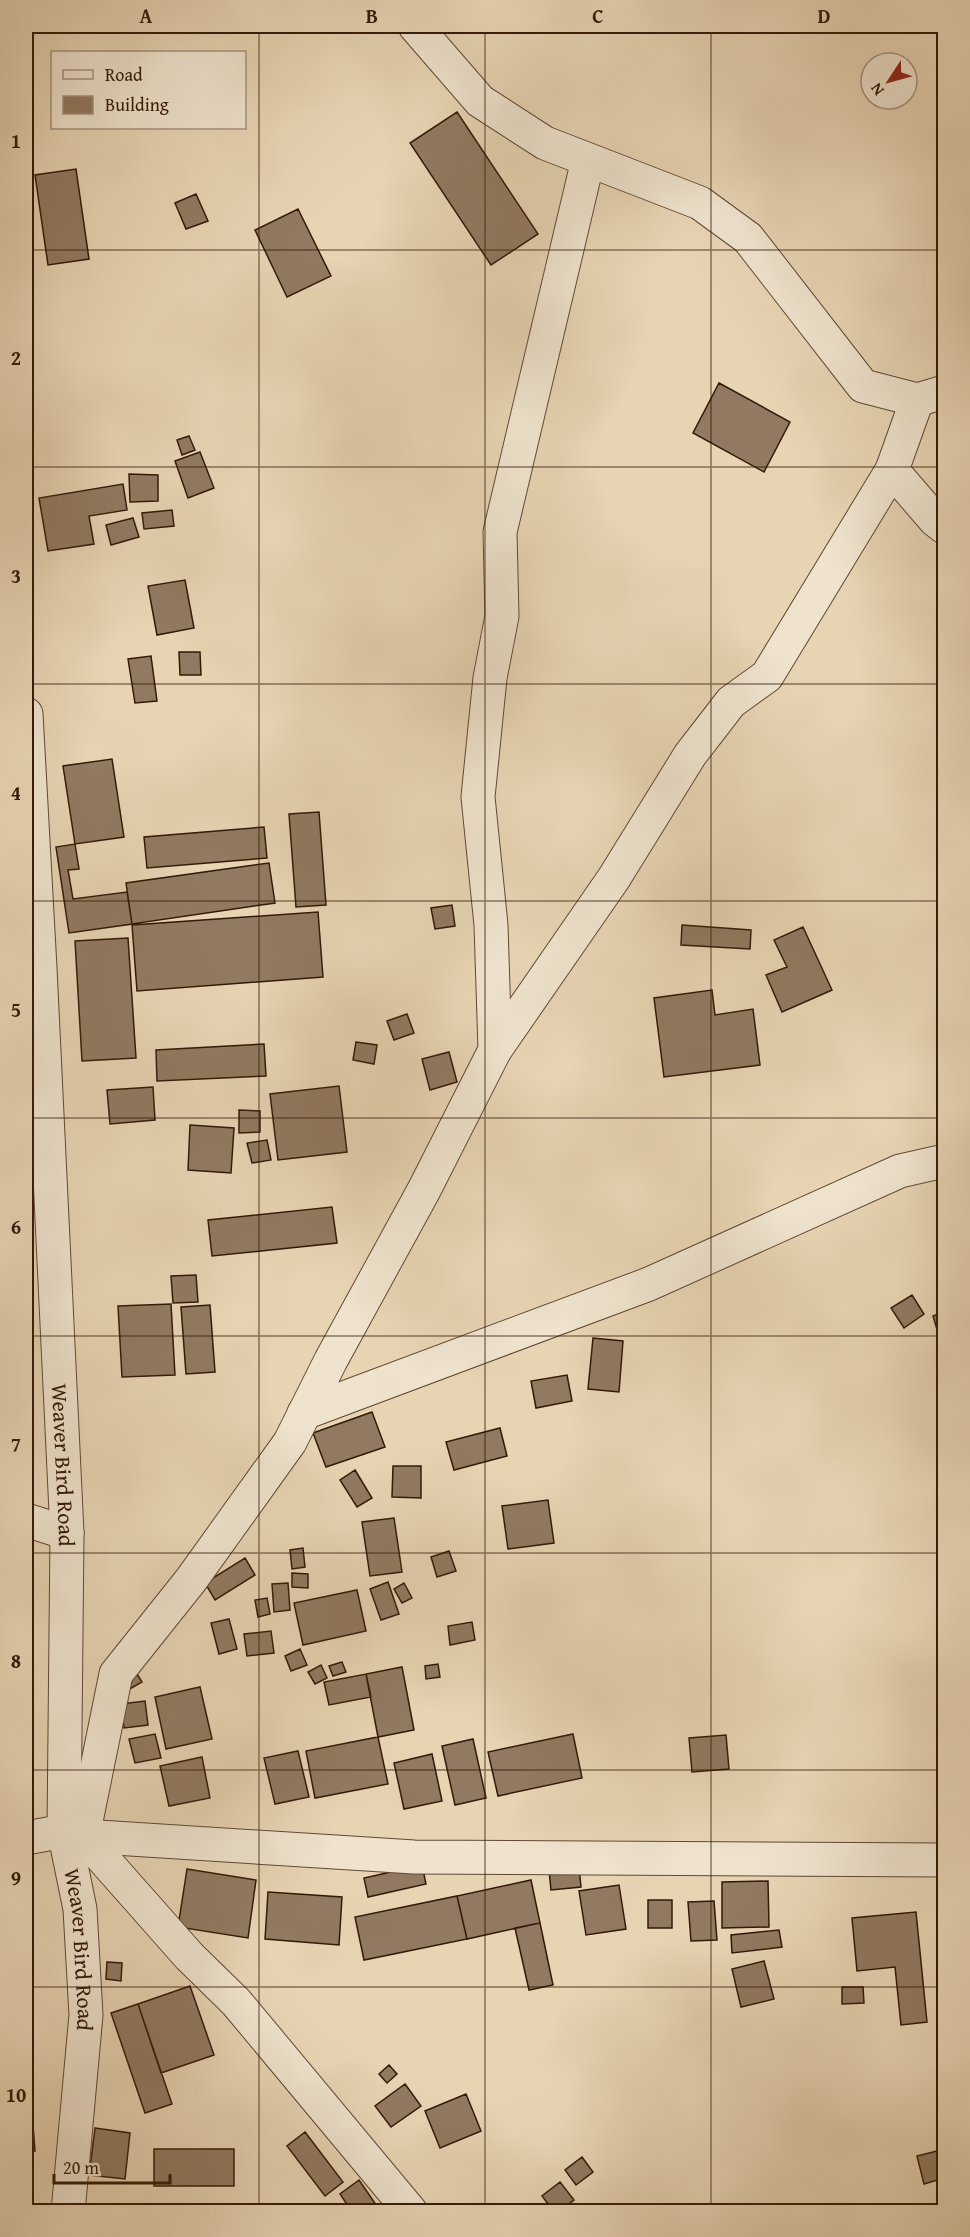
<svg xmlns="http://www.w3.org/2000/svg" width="970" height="2237" font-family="'Gentium Book Plus',serif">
<rect width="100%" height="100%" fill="#e7d4b3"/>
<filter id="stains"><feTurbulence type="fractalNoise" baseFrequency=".00333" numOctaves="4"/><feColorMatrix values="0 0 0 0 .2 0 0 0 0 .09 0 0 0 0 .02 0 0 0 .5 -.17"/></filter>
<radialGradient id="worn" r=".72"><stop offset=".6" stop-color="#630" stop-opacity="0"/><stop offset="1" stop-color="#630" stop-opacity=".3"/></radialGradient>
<!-- building -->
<path fill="#917a61" stroke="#341909" stroke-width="1.5" d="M457,112L538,234L491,265L410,143Z
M76,169L89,259L48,265L35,175Z
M196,194L208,221L186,229L175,203Z
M298,209L331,276L287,297L255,230Z
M719,383L790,422L764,472L693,433Z
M189,436L195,450L182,455L177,440Z
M200,452L214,488L188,498L175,461Z
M129,474L158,475V501L130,502Z
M123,484L127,510L89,516L94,544L48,551L39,498Z
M172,510L174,526L144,529L142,513Z
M133,518L139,537L111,545L106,525Z
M185,580L194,628L157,635L148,586Z
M179,652H200L201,675H180Z
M151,656L157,701L135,703L128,659Z
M112,759L124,837L75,844L63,766Z
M319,812L326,905L296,907L289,814Z
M264,827L267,858L147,868L144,837Z
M75,844L79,869L68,870L73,899L127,892L132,924L69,933L56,847Z
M269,863L275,903L132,924L126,883Z
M452,905L455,926L435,929L431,908Z
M318,912L323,977L137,991L132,925Z
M682,925L751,930L750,949L681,945Z
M803,927L832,990L782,1012L766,975L787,967L774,940Z
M128,938L136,1058L82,1061L75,941Z
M712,990L715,1015L753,1009L760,1065L664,1077L654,998Z
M407,1014L414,1033L394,1040L387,1021Z
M356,1042L377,1045L374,1064L353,1060Z
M264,1044L266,1076L157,1081L156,1050Z
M449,1052L457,1082L430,1090L422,1059Z
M339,1086L347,1152L278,1160L270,1094Z
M153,1087L155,1120L110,1124L107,1090Z
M239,1110L260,1111V1132L239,1133Z
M190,1125L234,1128L231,1173L188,1170Z
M267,1140L271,1160L252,1163L247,1143Z
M332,1207L337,1243L212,1256L208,1220Z
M196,1275L198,1302L173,1303L171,1276Z
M912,1295L924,1314L904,1328L891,1308Z
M171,1304L175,1375L122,1377L118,1306Z
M210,1305L215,1372L186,1374L181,1307Z
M944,1312V1334L939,1336L933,1316Z
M593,1338L623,1341L619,1392L588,1389Z
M567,1375L572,1401L536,1408L531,1381Z
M372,1412L385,1447L326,1467L313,1433Z
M500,1428L507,1456L454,1470L446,1442Z
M393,1466H421V1498L392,1497Z
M355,1470L372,1498L357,1507L340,1480Z
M548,1500L554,1543L508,1549L502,1506Z
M394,1518L402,1572L370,1576L362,1522Z
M303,1548L305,1567L292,1569L290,1550Z
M449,1551L456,1571L437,1577L431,1557Z
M245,1558L255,1575L215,1600L205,1583Z
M292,1573L308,1574V1588L292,1587Z
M388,1582L399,1614L381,1620L370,1589Z
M288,1583L290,1610L274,1612L272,1584Z
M404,1583L412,1598L402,1603L394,1589Z
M357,1590L366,1631L303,1645L294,1603Z
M267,1598L270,1614L258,1617L255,1600Z
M229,1619L237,1649L219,1654L211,1623Z
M472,1622L475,1640L450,1645L448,1626Z
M271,1631L274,1653L247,1656L244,1634Z
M300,1649L307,1665L291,1671L285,1656Z
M342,1662L346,1672L333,1676L329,1666Z
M438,1664L440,1677L426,1679L425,1666Z
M321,1665L327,1678L315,1684L308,1672Z
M402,1667L414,1730L378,1737L366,1674Z
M134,1669L142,1682L126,1691Z
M366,1674L371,1697L329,1705L324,1682Z
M200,1687L212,1739L166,1749L155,1697Z
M145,1701L148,1725L124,1728L121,1704Z
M155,1734L161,1758L135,1763L129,1739Z
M573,1734L582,1778L498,1796L488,1752Z
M726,1735L729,1769L692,1772L689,1738Z
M378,1737L388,1784L315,1798L306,1751Z
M473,1739L486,1798L455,1805L442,1746Z
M298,1751L309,1797L275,1804L264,1758Z
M432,1754L442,1801L404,1809L394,1763Z
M202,1757L210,1798L169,1806L160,1766Z
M422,1865L426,1884L368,1897L364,1878Z
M579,1867L581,1887L551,1890L549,1870Z
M187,1869L256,1880L248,1938L178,1927Z
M531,1880L540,1923L467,1939L457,1896Z
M768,1881L769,1927L722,1928V1882Z
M619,1885L626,1929L586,1935L579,1891Z
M268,1892L342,1897L339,1945L265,1939Z
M457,1896L467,1939L364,1960L355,1917Z
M648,1900H672V1928H648Z
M714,1901L717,1940L691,1941L688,1902Z
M916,1912L927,2022L901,2025L895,1967L857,1971L852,1918Z
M540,1923L553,1985L529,1990L515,1928Z
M779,1930L782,1947L732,1953L731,1935Z
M764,1961L774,1999L741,2007L732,1969Z
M107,1962L122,1963L121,1981L106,1979Z
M190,1986L214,2055L161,2073L138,2004Z
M842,1987H863L864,2003L842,2004Z
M138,2004L172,2104L145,2113L111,2013Z
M26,2035L35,2151H26Z
M389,2065L397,2074L387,2083L379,2074Z
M405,2084L421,2106L391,2127L375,2106Z
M466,2094L481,2131L440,2148L425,2111Z
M95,2128L130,2133L125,2179L89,2175Z
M305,2132L343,2182L325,2196L287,2146Z
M154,2149H234V2186H154Z
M937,2151L944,2178L924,2184L917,2156Z
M582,2157L593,2172L576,2185L565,2170Z
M359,2180L381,2212H352L340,2194Z
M560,2182L574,2200L558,2212H554L542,2196Z"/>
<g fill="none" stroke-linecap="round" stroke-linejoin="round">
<!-- minor casing -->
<g stroke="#614834" stroke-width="35">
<g id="minor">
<path d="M415,26L480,101L545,143L700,203L748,238L863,386L917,400L944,392"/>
<path d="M892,470L935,520L944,527"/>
<path id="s1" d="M26,714L40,968L67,1533L64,1831L80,1909L86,2015L68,2212"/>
<path d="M495,1050L491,925L478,797L490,678L502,616L500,532L588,160"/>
<path d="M304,1413L649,1284L900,1171L944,1161"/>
<path d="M26,1520L67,1533"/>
<path d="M26,1838L64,1831L83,1836L414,1857L944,1860"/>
<path d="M411,2212L236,2002L189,1956L83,1836L116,1674L191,1580L290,1442L331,1360L424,1190L495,1050L614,878L690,755L731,702L767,676L892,470L917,400"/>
</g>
</g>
<!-- minor -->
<use href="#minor" stroke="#efe3ce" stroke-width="33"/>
</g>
<!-- grid -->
<path fill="none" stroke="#341909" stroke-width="1.5" stroke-opacity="0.55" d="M259,26V2212M485,26V2212M711,26V2212M26,250H944M26,467H944M26,684H944M26,901H944M26,1118H944M26,1336H944M26,1553H944M26,1770H944M26,1987H944"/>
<g text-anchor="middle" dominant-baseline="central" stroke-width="5" stroke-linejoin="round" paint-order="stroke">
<!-- street labels -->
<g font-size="22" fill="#341909" stroke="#efe3ce">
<text stroke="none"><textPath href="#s1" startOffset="752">Weaver Bird Road</textPath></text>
<text stroke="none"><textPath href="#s1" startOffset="1238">Weaver Bird Road</textPath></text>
</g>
</g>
<!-- margin -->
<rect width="970" height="2237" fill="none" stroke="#e7d4b3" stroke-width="66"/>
<!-- legend -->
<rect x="51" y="51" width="195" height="78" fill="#efe3ce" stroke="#a4927f" stroke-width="1.5"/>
<rect x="63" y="70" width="30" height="9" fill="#efe3ce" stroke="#a4927f" stroke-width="1.5"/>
<text x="105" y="81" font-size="18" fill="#341909">Road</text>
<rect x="63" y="96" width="30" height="18" fill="#917a61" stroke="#a4927f" stroke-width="1.5"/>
<text x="105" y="111" font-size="18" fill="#341909">Building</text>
<!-- north arrow -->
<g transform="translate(889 81) rotate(234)"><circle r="28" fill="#efe3ce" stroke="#a4927f" stroke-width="1.5"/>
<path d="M0-4.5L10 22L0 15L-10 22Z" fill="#8f2418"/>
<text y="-9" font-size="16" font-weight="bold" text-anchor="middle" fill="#341909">N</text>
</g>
<!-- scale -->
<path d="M54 2174v9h116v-9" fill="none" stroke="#341909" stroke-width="3"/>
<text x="63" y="2174" font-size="18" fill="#341909" stroke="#efe3ce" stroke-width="4.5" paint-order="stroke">20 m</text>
<rect x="33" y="33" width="904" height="2171" fill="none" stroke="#341909" stroke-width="2"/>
<g font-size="20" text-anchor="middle" font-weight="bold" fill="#341909">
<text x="146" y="23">A</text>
<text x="372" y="23">B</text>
<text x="598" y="23">C</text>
<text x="824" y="23">D</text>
<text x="16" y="148">1</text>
<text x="16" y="365">2</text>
<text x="16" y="583">3</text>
<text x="16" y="800">4</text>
<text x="16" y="1017">5</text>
<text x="16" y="1234">6</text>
<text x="16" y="1451">7</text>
<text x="16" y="1668">8</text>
<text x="16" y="1885">9</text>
<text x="16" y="2102">10</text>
</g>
<rect width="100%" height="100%" filter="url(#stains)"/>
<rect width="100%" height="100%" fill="url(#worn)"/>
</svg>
